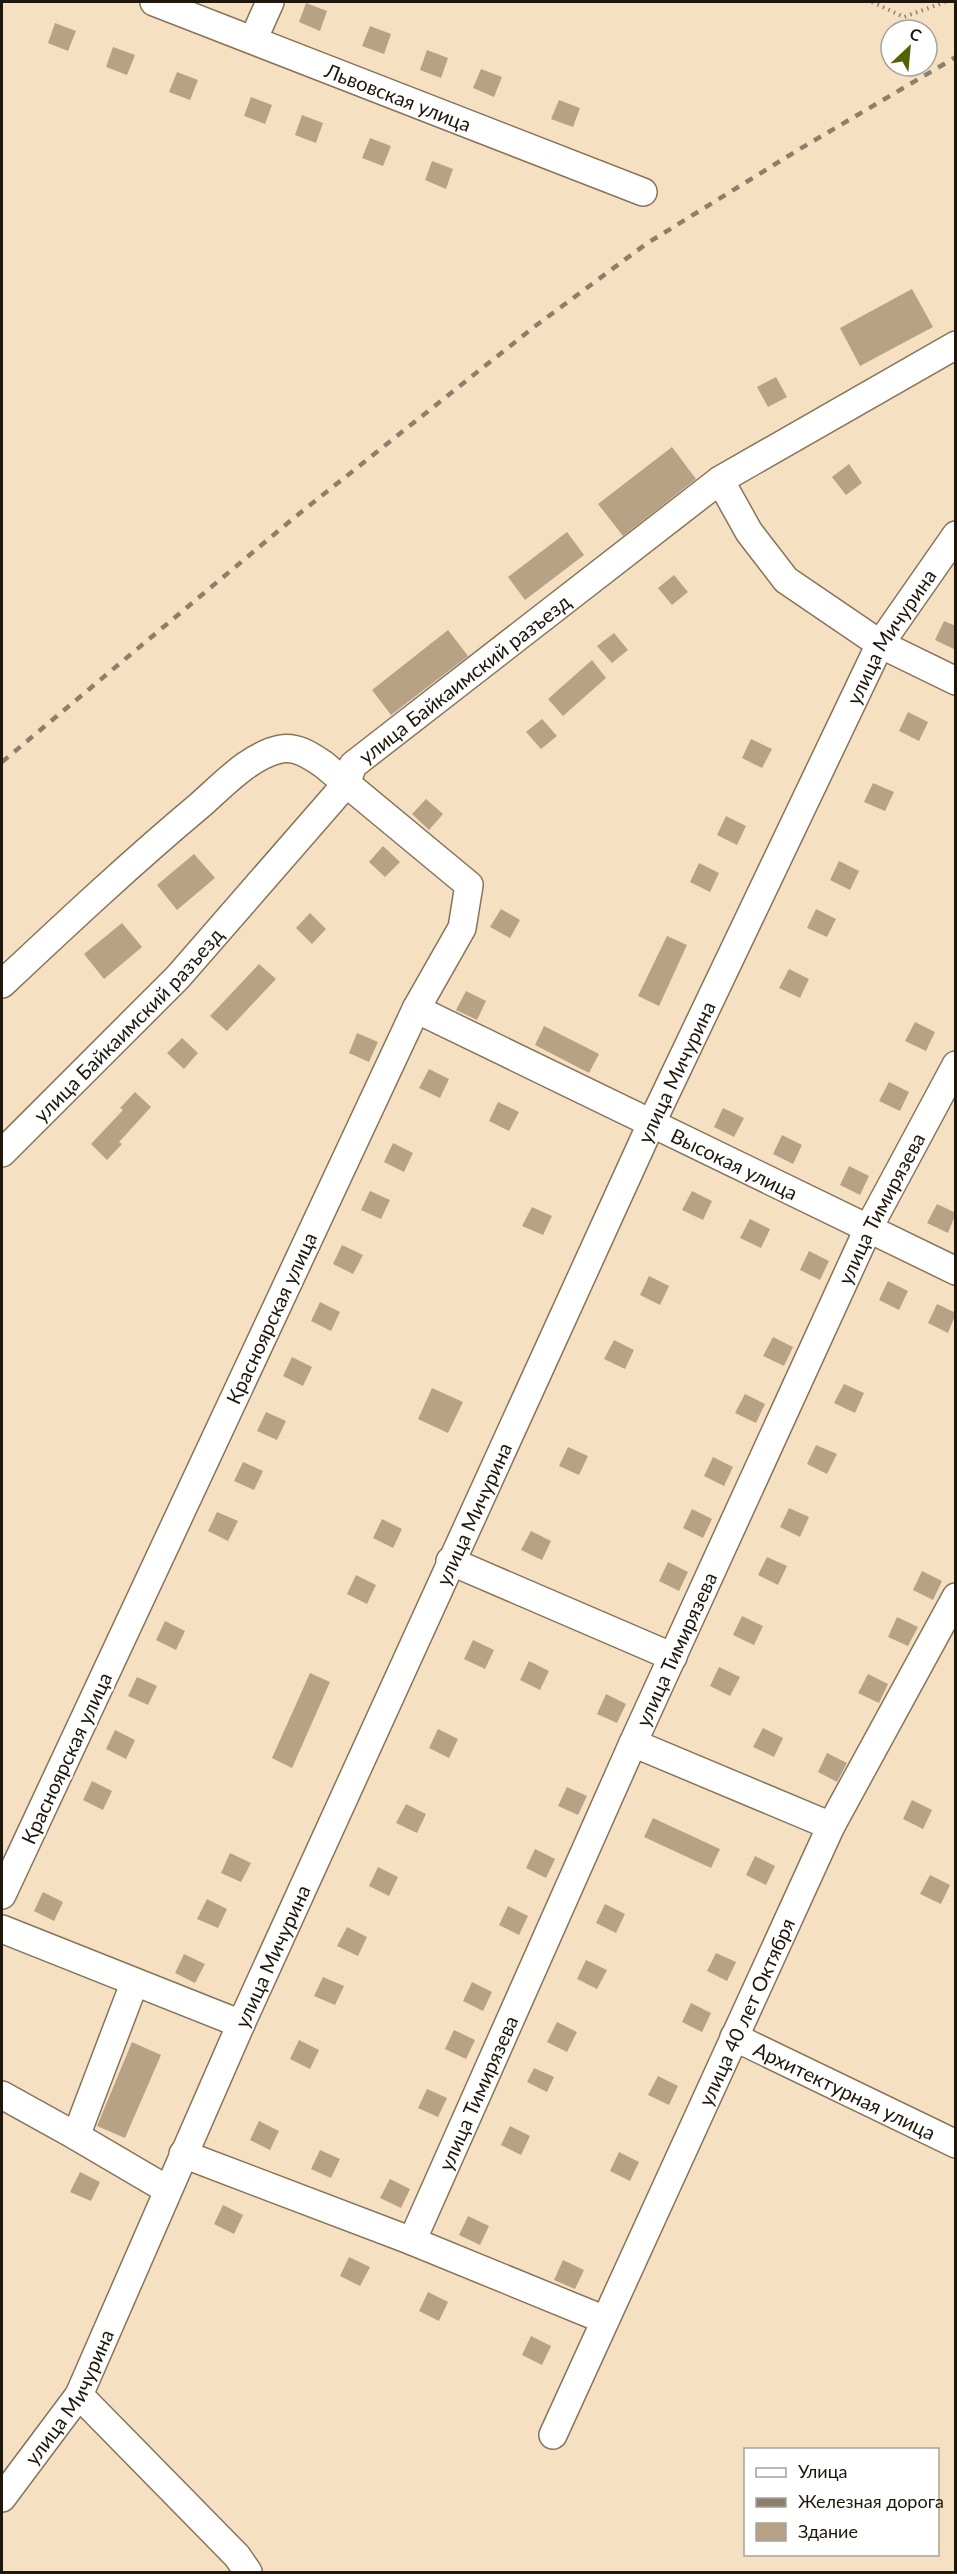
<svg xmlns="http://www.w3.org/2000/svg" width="957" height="2574" font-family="Lato,sans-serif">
<rect width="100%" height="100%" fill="#f6e0c2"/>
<!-- building -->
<path fill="#b7a286" d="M306,3L327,11L320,31L299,22Z
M55,23L76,31L68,51L48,43Z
M370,26L391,34L384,54L362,46Z
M113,47L135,55L127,75L106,67Z
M427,50L448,58L441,78L420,70Z
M481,69L502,77L494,97L473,88Z
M177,72L198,80L190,100L169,92Z
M251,97L272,105L265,124L244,116Z
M559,100L580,108L573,127L551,119Z
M302,115L323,123L316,143L295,135Z
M370,138L391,146L383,166L362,158Z
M432,161L453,169L446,189L425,180Z
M912,289L933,327L860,366L840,328Z
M776,377L787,397L768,407L757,387Z
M672,447L696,479L623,536L598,504Z
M849,464L862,483L846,495L832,477Z
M567,532L584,555L525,600L508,577Z
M674,575L688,592L672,605L658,588Z
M944,621L956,626V650L935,640Z
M448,630L468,656L391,715L372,690Z
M614,633L628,650L612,663L597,646Z
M592,660L606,678L563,716L548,699Z
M908,712L928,722L919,741L899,731Z
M542,719L557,736L541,749L526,732Z
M751,739L772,749L762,768L742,758Z
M873,783L894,792L885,811L864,802Z
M426,799L443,814L429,830L412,814Z
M726,816L746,826L737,845L717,835Z
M383,846L400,862L385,877L369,862Z
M194,854L215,878L177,910L157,885Z
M839,861L859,871L850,890L830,880Z
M699,863L719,873L710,892L690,882Z
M501,909L520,920L510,938L490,927Z
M816,909L836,919L827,937L807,928Z
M310,913L326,929L312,944L296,928Z
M122,923L142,947L104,979L84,954Z
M667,936L687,945L659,1006L638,996Z
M259,964L276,979L227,1031L210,1016Z
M789,969L809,979L800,998L779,988Z
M466,991L486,1001L477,1020L456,1010Z
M915,1022L935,1032L926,1051L905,1041Z
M544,1026L599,1054L589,1073L535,1045Z
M357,1033L378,1042L369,1062L349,1053Z
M182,1038L198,1053L184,1069L167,1053Z
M429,1069L449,1079L440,1098L419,1088Z
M889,1082L909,1092L900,1111L879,1101Z
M135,1092L151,1107L119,1142L122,1144L107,1160L91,1144L123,1110L120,1108Z
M498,1102L519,1112L509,1131L489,1121Z
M723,1108L744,1118L734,1137L714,1127Z
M782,1135L802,1145L793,1164L773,1154Z
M393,1143L413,1153L404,1172L384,1162Z
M849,1166L869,1176L860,1195L840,1185Z
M370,1191L390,1200L381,1219L361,1210Z
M692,1191L712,1201L703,1220L682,1210Z
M937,1204L956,1213L948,1233L927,1223Z
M532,1207L552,1216L543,1235L522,1226Z
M750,1219L770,1229L761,1248L740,1238Z
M342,1245L363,1255L353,1274L333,1264Z
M809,1251L829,1261L820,1280L800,1270Z
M649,1276L669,1286L660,1305L640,1295Z
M888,1281L908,1291L899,1310L879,1300Z
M320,1302L340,1312L331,1331L311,1321Z
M937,1304L956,1313L948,1333L928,1323Z
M773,1337L793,1347L784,1366L763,1356Z
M614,1340L634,1350L625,1369L604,1359Z
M292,1357L312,1367L303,1386L283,1376Z
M844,1384L864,1393L855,1413L834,1403Z
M432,1388L463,1402L448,1433L418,1419Z
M745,1394L765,1404L756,1423L735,1413Z
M266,1412L286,1421L277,1440L257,1431Z
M816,1445L837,1454L827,1474L807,1464Z
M568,1447L588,1456L579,1475L559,1466Z
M713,1457L733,1467L724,1486L704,1476Z
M243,1462L263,1471L254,1490L234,1481Z
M789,1508L809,1517L800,1537L780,1527Z
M692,1509L712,1519L703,1538L683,1528Z
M217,1512L238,1521L228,1541L208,1531Z
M382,1519L402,1529L393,1548L373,1538Z
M531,1531L551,1541L542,1560L521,1550Z
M767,1557L787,1566L778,1585L758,1575Z
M668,1562L688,1572L679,1591L659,1581Z
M922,1571L942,1581L933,1600L913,1590Z
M356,1575L376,1585L367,1604L347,1594Z
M742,1616L763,1626L754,1645L733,1635Z
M897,1617L918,1627L908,1646L888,1637Z
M165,1621L185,1631L176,1650L156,1640Z
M473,1640L494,1650L485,1669L464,1659Z
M529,1661L549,1671L540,1690L520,1680Z
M719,1667L740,1677L730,1696L710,1686Z
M310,1673L330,1682L292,1768L272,1758Z
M868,1674L888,1684L879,1703L858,1693Z
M137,1677L157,1686L148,1705L128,1696Z
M606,1694L626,1704L617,1723L597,1714Z
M763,1728L783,1738L774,1757L753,1747Z
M438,1729L458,1739L449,1758L429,1748Z
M115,1730L135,1740L126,1759L106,1749Z
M827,1753L847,1763L837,1782L818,1772Z
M92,1781L112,1791L103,1810L83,1800Z
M567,1787L587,1796L578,1815L558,1806Z
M912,1800L932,1810L923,1829L903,1819Z
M406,1804L426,1814L417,1833L396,1823Z
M653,1818L720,1849L711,1868L644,1837Z
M535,1849L555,1859L546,1878L526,1868Z
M230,1853L251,1863L241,1882L221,1873Z
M755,1856L775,1866L766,1885L746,1875Z
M378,1867L398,1877L389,1896L369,1886Z
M930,1875L950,1885L941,1904L920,1894Z
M43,1892L63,1902L54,1921L34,1911Z
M207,1899L227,1909L218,1928L197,1919Z
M605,1904L625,1914L616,1933L596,1923Z
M508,1906L528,1916L519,1935L499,1925Z
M347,1927L367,1937L358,1956L337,1946Z
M716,1953L736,1962L727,1981L707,1971Z
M184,1954L205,1964L195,1983L175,1973Z
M586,1960L607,1970L597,1989L577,1979Z
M323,1977L344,1986L335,2005L314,1996Z
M472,1982L492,1992L483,2011L463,2001Z
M691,2003L711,2013L702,2032L682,2022Z
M557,2022L577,2032L567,2052L547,2042Z
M454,2030L475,2040L466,2059L445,2049Z
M299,2040L319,2050L310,2069L290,2059Z
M132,2042L161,2055L125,2138L97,2126Z
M534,2068L554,2077L547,2092L527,2082Z
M658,2076L678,2086L669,2105L648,2095Z
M427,2089L447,2098L438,2117L418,2108Z
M259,2121L279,2131L270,2150L250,2140Z
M510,2126L530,2136L521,2155L501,2145Z
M320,2150L340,2159L331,2178L311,2169Z
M619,2152L639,2162L630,2181L610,2171Z
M80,2172L100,2182L91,2201L70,2192Z
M390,2179L410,2189L401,2208L380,2198Z
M223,2205L243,2215L234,2234L214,2224Z
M468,2216L489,2226L480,2245L459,2235Z
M349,2257L370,2267L360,2286L340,2276Z
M563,2260L584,2270L575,2289L554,2280Z
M428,2292L448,2302L439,2321L419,2311Z
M531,2336L551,2346L542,2365L522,2355Z"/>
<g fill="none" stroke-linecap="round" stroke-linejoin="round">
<!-- minor casing -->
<g stroke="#877459" stroke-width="30">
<g id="minor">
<path id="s1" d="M154,2L643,192"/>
<path d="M253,40L270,2"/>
<path d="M720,480L749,532L786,580L880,644L956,681"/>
<path d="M2,984C67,923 131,863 199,806C222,786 250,755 281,749C297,746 311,756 323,764L469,885L462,928L416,1009L2,1895"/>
<path id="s2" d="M416,1009L956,1271"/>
<path id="s3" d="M2,1153L178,977L346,784L353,765L720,480L956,345"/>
<path d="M450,1561L673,1657"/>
<path d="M633,1743L831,1826"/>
<path d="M2,1929L241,2024"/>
<path id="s4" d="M734,2037L956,2144"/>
<path d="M2,2095L76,2136L132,1989"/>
<path d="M76,2136L168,2190"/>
<path d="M183,2154L412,2241L605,2320"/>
<path id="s5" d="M412,2241L633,1743L868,1229L956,1065"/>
<path d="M79,2395L237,2556L248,2572"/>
<path id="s6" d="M553,2435L831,1826L956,1597"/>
<path id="s7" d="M2,2498L79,2395L241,2024L652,1122L880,644L956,535"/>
</g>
</g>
<!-- path -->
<path stroke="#8f806b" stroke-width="4" stroke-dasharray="1.5 4.5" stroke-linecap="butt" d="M872,2L904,17L945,2"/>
<!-- minor -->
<use href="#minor" stroke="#fff" stroke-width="27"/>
<!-- rail -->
<path stroke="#8e7f6a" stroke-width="4.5" stroke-dasharray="8 8" stroke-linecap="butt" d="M2,762L295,517L534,327L646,244L798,150L956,57"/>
</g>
<g text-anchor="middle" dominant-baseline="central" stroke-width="5" stroke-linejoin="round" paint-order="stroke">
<!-- street labels -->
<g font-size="20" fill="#1f170c" stroke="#fff">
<text stroke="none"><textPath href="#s1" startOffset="262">Львовская улица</textPath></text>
<text stroke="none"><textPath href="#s7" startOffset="2066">улица Мичурина</textPath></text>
<text stroke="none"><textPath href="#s3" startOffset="666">улица Байкаимский разъезд</textPath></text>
<text stroke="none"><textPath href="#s3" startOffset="180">улица Байкаимский разъезд</textPath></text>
<text stroke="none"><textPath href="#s7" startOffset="1580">улица Мичурина</textPath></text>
<text stroke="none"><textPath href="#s2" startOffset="354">Высокая улица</textPath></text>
<text stroke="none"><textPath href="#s5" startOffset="1134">улица Тимирязева</textPath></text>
<text transform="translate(271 1318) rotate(-65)">Красноярская улица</text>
<text stroke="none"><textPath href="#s7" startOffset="1094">улица Мичурина</textPath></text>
<text stroke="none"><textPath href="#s5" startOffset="648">улица Тимирязева</textPath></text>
<text transform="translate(66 1758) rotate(-65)">Красноярская улица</text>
<text stroke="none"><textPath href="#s7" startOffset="608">улица Мичурина</textPath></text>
<text stroke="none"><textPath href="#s6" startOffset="465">улица 40 лет Октября</textPath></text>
<text stroke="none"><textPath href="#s4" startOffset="123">Архитектурная улица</textPath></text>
<text stroke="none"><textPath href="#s5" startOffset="162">улица Тимирязева</textPath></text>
<text stroke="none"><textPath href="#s7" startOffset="122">улица Мичурина</textPath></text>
</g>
</g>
<!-- border -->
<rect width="957" height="2574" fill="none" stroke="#1f170c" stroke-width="6"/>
<!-- legend -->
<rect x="744" y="2448" width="195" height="108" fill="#ffffff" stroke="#a5a29e" stroke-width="1.5"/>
<rect x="756" y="2468" width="30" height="9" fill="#ffffff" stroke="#a5a29e" stroke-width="1.5"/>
<text x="798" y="2478" font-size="18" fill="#1f170c">Улица</text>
<rect x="756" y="2498" width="30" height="9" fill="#8e7f6a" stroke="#a5a29e" stroke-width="1.5"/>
<text x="798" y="2508" font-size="18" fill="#1f170c">Железная дорога</text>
<rect x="756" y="2523" width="30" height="18" fill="#b7a286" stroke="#a5a29e" stroke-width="1.5"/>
<text x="798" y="2538" font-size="18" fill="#1f170c">Здание</text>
<!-- north arrow -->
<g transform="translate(909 48) rotate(26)"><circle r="28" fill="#ffffff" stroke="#a5a29e" stroke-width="1.5"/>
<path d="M0-4.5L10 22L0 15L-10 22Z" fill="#536103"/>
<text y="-9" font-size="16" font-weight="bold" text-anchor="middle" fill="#1f170c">С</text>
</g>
</svg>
